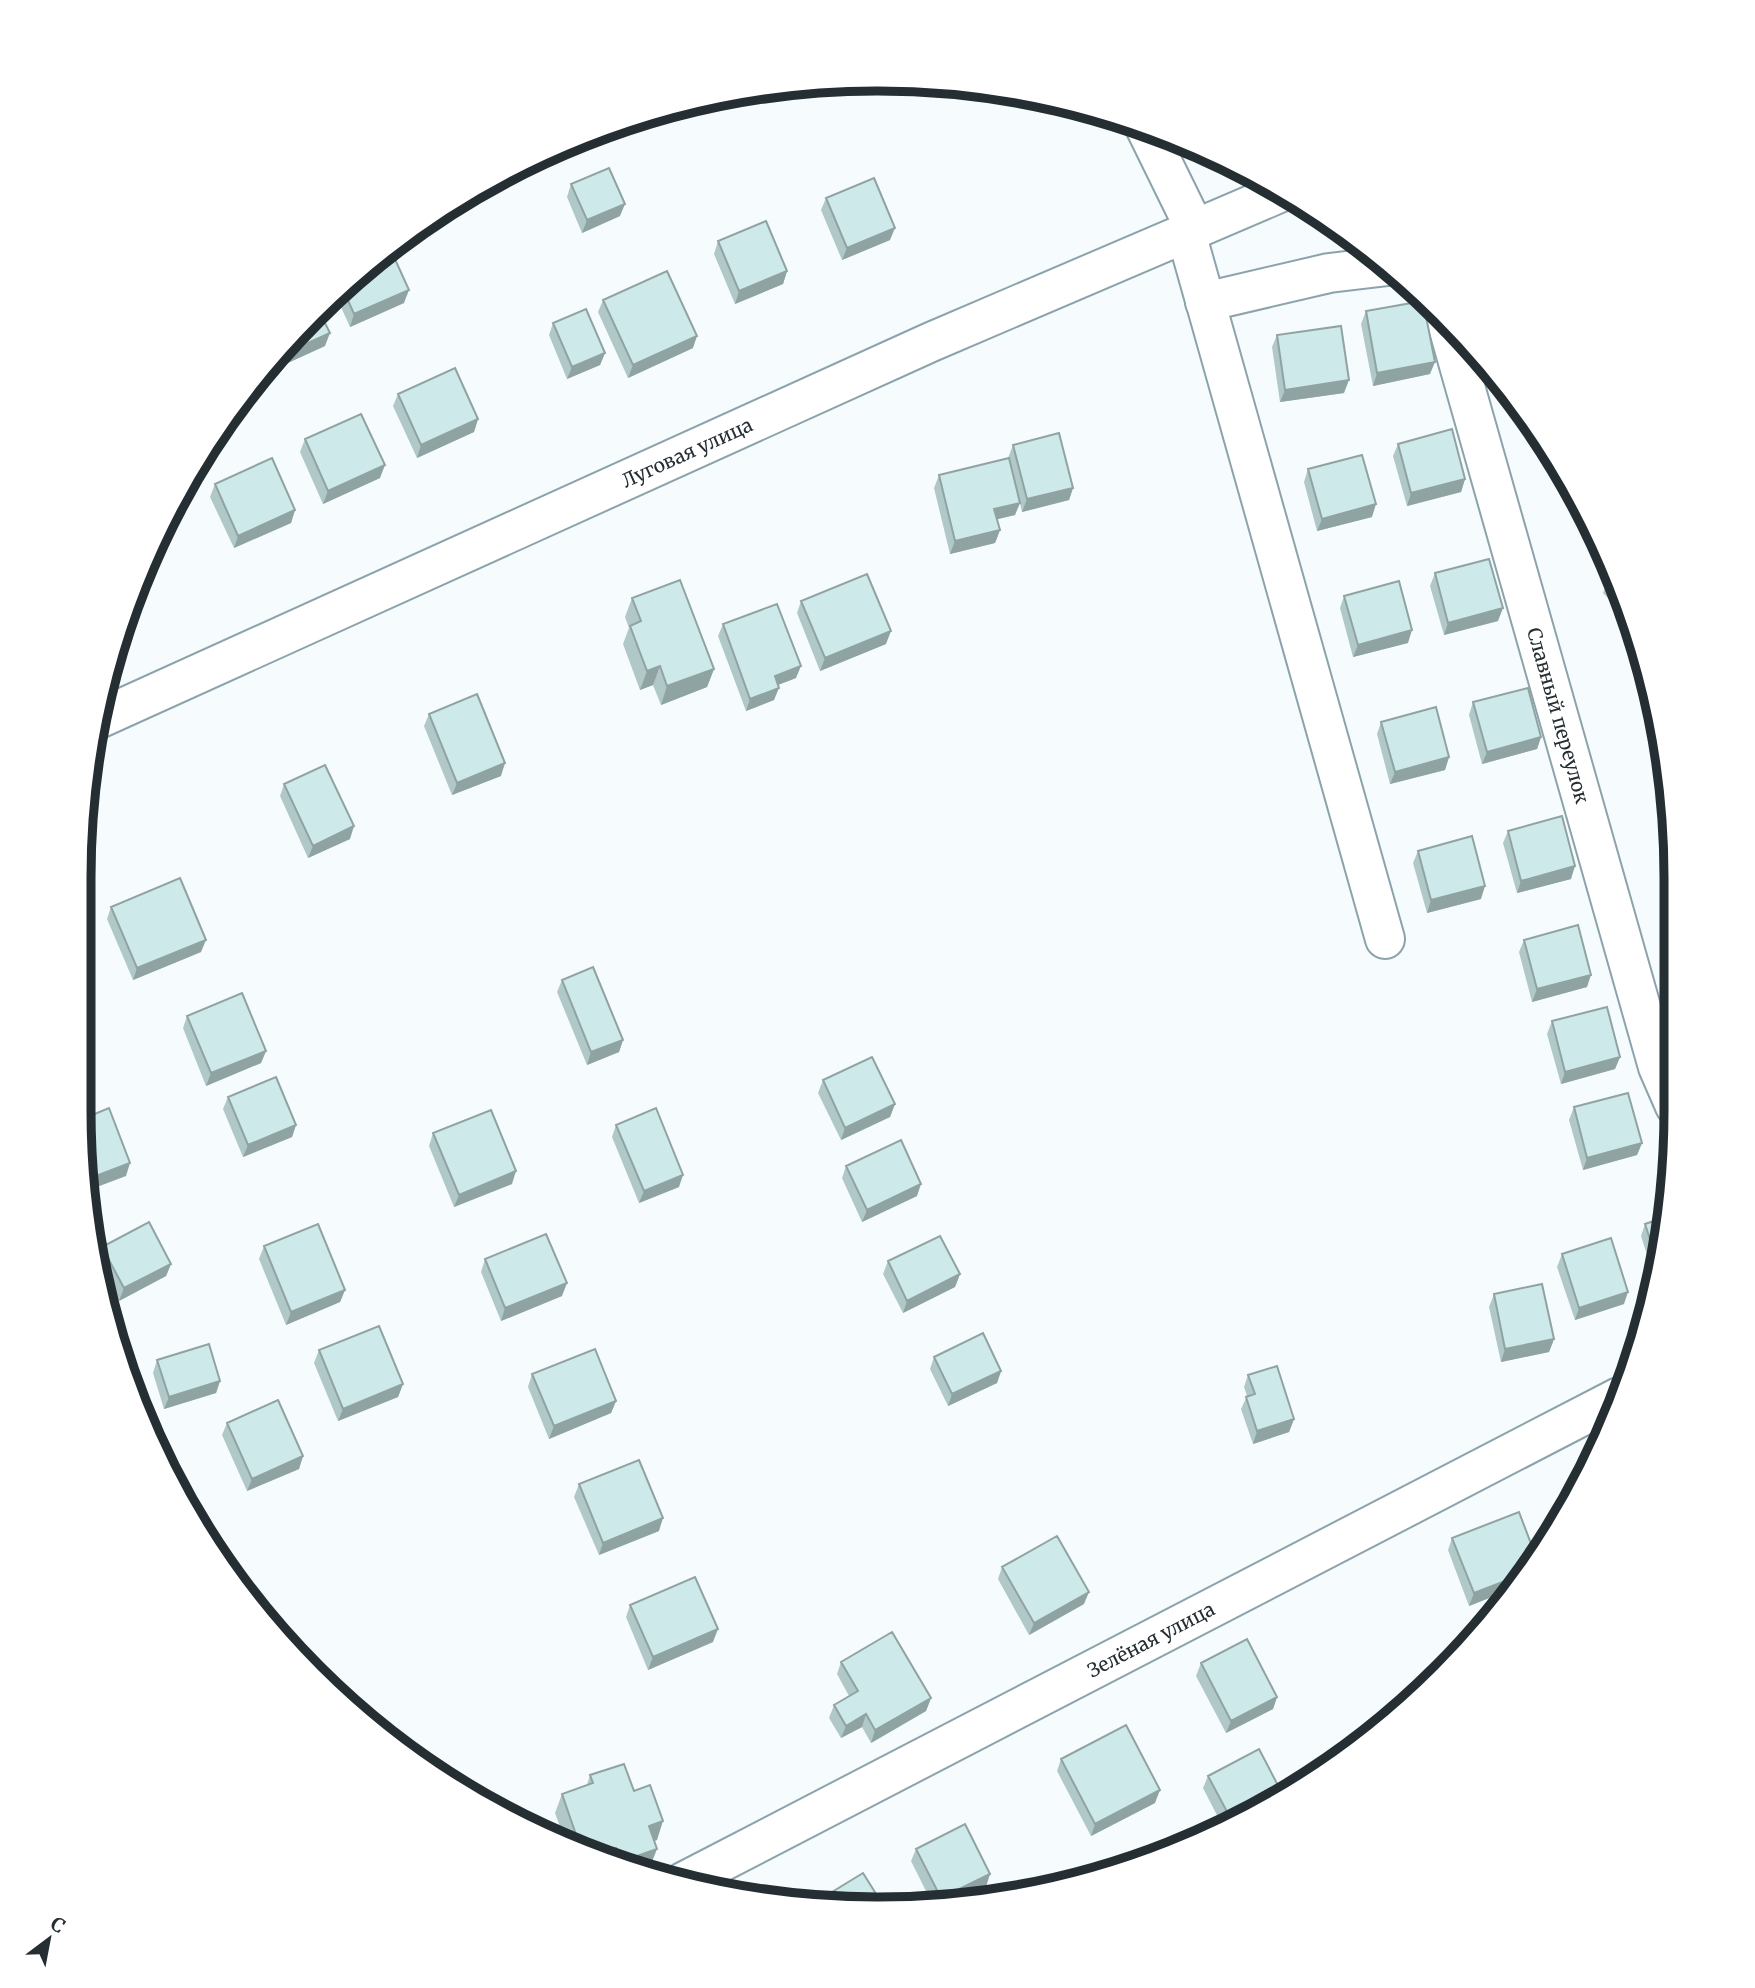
<svg xmlns="http://www.w3.org/2000/svg" width="1755" height="1988" font-family="Merriweather,serif">
<rect width="100%" height="100%" fill="#f6fbfd"/>
<g fill="none" stroke-linecap="round" stroke-linejoin="round">
<!-- minor casing -->
<g stroke="#8ca3ac" stroke-width="42">
<g id="minor">
<path d="M1144,125L1195,229"/>
<path d="M1186,233L1385,939"/>
<path d="M1205,302L1329,273L1388,266"/>
<path id="s1" d="M1447,323L1658,1067L1675,1106"/>
<path id="s2" d="M94,721L931,342L1284,191"/>
<path id="s3" d="M683,1882L1619,1397"/>
</g>
</g>
<!-- minor -->
<use href="#minor" stroke="#fff" stroke-width="38"/>
</g>
<!-- wall -->
<path fill="#b1c8c8" d="M571,184L620,216L582,233L567,197Z
M826,198L890,240L842,260L821,210Z
M718,241L787,271L783,284L735,304L714,254Z
M389,246L404,303L350,327L336,296Z
M603,300L693,348L628,378L598,312Z
M1366,311L1430,374L1373,386L1361,324Z
M553,323L605,353L600,365L567,379L549,335Z
M1277,335L1344,393L1280,402L1272,347Z
M325,346L268,372L266,367L277,351Z
M398,394L478,419L474,432L417,458L393,406Z
M305,439L380,478L323,504L300,452Z
M1398,444L1465,479L1461,492L1407,506L1393,456Z
M1013,445L1073,488L1069,500L1022,512L1019,499L1015,515L997,519L1000,530L995,543L950,554L934,488L939,475L1008,458Z
M1308,469L1372,517L1317,531L1304,482Z
M215,484L295,510L291,523L234,548L210,497Z
M1435,573L1498,621L1444,635L1430,586Z
M1612,573L1630,621L1603,593L1610,575Z
M1344,596L1408,643L1353,657L1340,608Z
M632,598L714,669L707,687L661,705L653,685L640,690L623,644L629,628L625,617Z
M801,601L886,644L820,671L797,613Z
M723,624L796,678L778,685L774,700L746,711L718,636Z
M1473,702L1541,737L1537,749L1482,764L1469,715Z
M429,714L501,776L452,795L424,726Z
M1381,722L1449,757L1445,770L1390,784L1377,734Z
M284,784L350,839L308,858L280,796Z
M1508,831L1571,879L1517,893L1503,843Z
M1418,851L1481,899L1427,913L1413,863Z
M111,907L201,952L133,980L107,919Z
M1524,940L1587,987L1532,1002L1519,952Z
M562,980L623,1040L619,1052L587,1065L557,992Z
M187,1016L266,1051L261,1063L206,1086L183,1028Z
M1552,1021L1620,1057L1615,1069L1561,1084L1547,1034Z
M823,1080L895,1104L890,1117L841,1140L818,1093Z
M228,1097L296,1125L292,1137L243,1157L223,1109Z
M1574,1107L1642,1143L1637,1155L1583,1170L1569,1120Z
M616,1125L679,1187L639,1203L612,1137Z
M433,1133L512,1184L454,1207L429,1146Z
M846,1166L917,1196L862,1222L842,1178Z
M1666,1217L1655,1280L1641,1236L1645,1224Z
M264,1246L345,1290L340,1302L286,1325L259,1259Z
M102,1247L171,1264L166,1276L119,1301L99,1261L98,1258Z
M1562,1254L1624,1304L1575,1320L1557,1267Z
M485,1259L562,1296L501,1321L481,1272Z
M888,1261L960,1274L955,1287L903,1313L883,1274Z
M1494,1294L1554,1339L1549,1352L1501,1362L1489,1307Z
M319,1350L403,1384L398,1397L338,1421L314,1363Z
M934,1357L1001,1371L997,1383L948,1406L930,1369Z
M157,1360L220,1381L216,1393L164,1409L153,1373Z
M532,1374L616,1401L611,1413L549,1439L528,1387Z
M1248,1375L1294,1419L1289,1432L1253,1444L1241,1409L1247,1396L1244,1387Z
M227,1423L303,1456L299,1469L247,1491L222,1435Z
M579,1484L659,1531L599,1555L574,1497Z
M1452,1538L1536,1557L1517,1587L1469,1606L1448,1550Z
M1002,1567L1084,1604L1029,1635L998,1579Z
M630,1605L713,1642L648,1670L626,1617Z
M841,1662L931,1698L926,1711L871,1743L862,1727L841,1738L829,1718L834,1705L849,1696L837,1674Z
M1201,1663L1277,1697L1273,1709L1226,1733L1196,1676Z
M1061,1759L1155,1803L1091,1836L1057,1771Z
M590,1775L657,1840L654,1841L650,1867L643,1870L571,1848L567,1846L555,1813L562,1794L587,1785Z
M1208,1776L1277,1802L1222,1825L1203,1788Z
M916,1849L986,1887L950,1904L934,1907L911,1861Z"/>
<!-- shaded-wall -->
<path fill="#90a3a3" d="M625,204L620,216L582,233L587,220Z
M895,228L890,240L842,260L847,248Z
M787,271L783,284L735,304L739,291Z
M409,290L404,303L350,327L354,314Z
M330,333L325,346L268,372L273,359Z
M697,336L693,348L628,378L633,365Z
M605,353L600,365L567,379L572,367Z
M1435,362L1430,374L1373,386L1377,373Z
M1349,380L1344,393L1280,402L1285,390Z
M478,419L474,432L417,458L421,445Z
M385,465L380,478L323,504L328,491Z
M1465,479L1461,492L1407,506L1411,493Z
M1073,488L1069,500L1022,512L1027,499Z
M1020,503L1015,515L990,521L994,509Z
M1376,504L1372,517L1317,531L1322,519Z
M295,510L291,523L234,548L238,536Z
M1000,530L995,543L950,554L955,541Z
M1503,608L1498,621L1444,635L1448,623Z
M1412,630L1408,643L1353,657L1358,645Z
M891,631L886,644L820,671L825,658Z
M660,666L653,685L640,690L647,671Z
M801,666L796,678L770,688L775,676Z
M714,669L707,687L661,705L667,686Z
M779,688L774,700L746,711L750,699Z
M1541,737L1537,749L1482,764L1487,752Z
M1449,757L1445,770L1390,784L1395,772Z
M505,763L501,776L452,795L457,783Z
M354,826L350,839L308,858L313,846Z
M1575,866L1571,879L1517,893L1521,881Z
M1485,886L1481,899L1427,913L1431,900Z
M206,940L201,952L133,980L137,968Z
M1591,975L1587,987L1532,1002L1537,989Z
M623,1040L619,1052L587,1065L591,1052Z
M266,1051L261,1063L206,1086L211,1073Z
M1620,1057L1615,1069L1561,1084L1565,1072Z
M895,1104L890,1117L841,1140L845,1128Z
M296,1125L292,1137L243,1157L248,1145Z
M1642,1143L1637,1155L1583,1170L1587,1158Z
M130,1163L126,1176L89,1190L88,1179Z
M516,1171L512,1184L454,1207L459,1195Z
M683,1175L679,1187L639,1203L644,1191Z
M921,1184L917,1196L862,1222L867,1210Z
M171,1264L166,1276L119,1301L124,1288Z
M960,1274L955,1287L903,1313L907,1301Z
M567,1283L562,1296L501,1321L505,1308Z
M345,1290L340,1302L286,1325L291,1312Z
M1628,1292L1624,1304L1575,1320L1579,1308Z
M1554,1339L1549,1352L1501,1362L1505,1349Z
M1001,1371L997,1383L948,1406L952,1394Z
M220,1381L216,1393L164,1409L169,1397Z
M403,1384L398,1397L338,1421L343,1409Z
M616,1401L611,1413L549,1439L554,1426Z
M1294,1419L1289,1432L1253,1444L1257,1431Z
M303,1456L299,1469L247,1491L252,1479Z
M663,1518L659,1531L599,1555L603,1543Z
M1526,1573L1517,1587L1469,1606L1474,1593Z
M1089,1592L1084,1604L1029,1635L1034,1623Z
M718,1629L713,1642L648,1670L653,1657Z
M1277,1697L1273,1709L1226,1733L1231,1721Z
M931,1698L926,1711L871,1743L875,1730Z
M866,1714L862,1727L841,1738L846,1726Z
M1160,1790L1155,1803L1091,1836L1095,1824Z
M663,1821L657,1840L642,1845L649,1826Z
M616,1848L611,1860L594,1855Z
M657,1849L650,1867L643,1870L620,1863V1862Z
M990,1874L986,1887L950,1904L938,1906L941,1898Z"/>
<!-- building -->
<path fill="#cee9e9" stroke="#90a3a3" stroke-width="2" d="M609,168L625,204L587,220L571,184Z
M874,178L895,228L847,248L826,198Z
M766,221L787,271L739,291L718,241Z
M389,246L409,290L354,314L343,289Z
M667,271L697,336L633,365L603,300Z
M1423,301L1435,362L1377,373L1366,311Z
M586,309L605,353L572,367L553,323Z
M319,311L330,333L273,359L272,358L277,351Z
M1341,326L1349,380L1285,390L1277,335Z
M455,368L478,419L421,445L398,394Z
M361,414L385,465L328,491L305,439Z
M1452,429L1465,479L1411,493L1398,444Z
M1059,433L1073,488L1027,499L1013,445Z
M1362,455L1376,504L1322,519L1308,469Z
M272,458L295,510L238,536L215,484Z
M1009,458L1020,503L994,509L1000,530L955,541L939,475Z
M1489,559L1503,608L1448,623L1435,573Z
M867,574L891,631L825,658L801,601Z
M680,580L714,669L667,686L660,666L647,671L630,626L641,621L632,598Z
M1399,581L1412,630L1358,645L1344,596Z
M777,604L801,666L775,676L779,688L750,699L723,624Z
M1528,688L1541,737L1487,752L1473,702Z
M477,694L505,763L457,783L429,714Z
M1436,707L1449,757L1395,772L1381,722Z
M325,765L354,826L313,846L284,784Z
M1562,816L1575,866L1521,881L1508,831Z
M1472,836L1485,886L1431,900L1418,851Z
M180,878L206,940L137,968L111,907Z
M1578,925L1591,975L1537,989L1524,940Z
M593,967L623,1040L591,1052L562,980Z
M242,993L266,1051L211,1073L187,1016Z
M1607,1007L1620,1057L1565,1072L1552,1021Z
M872,1057L895,1104L845,1128L823,1080Z
M276,1077L296,1125L248,1145L228,1097Z
M1628,1093L1642,1143L1587,1158L1574,1107Z
M109,1108L130,1163L88,1179L80,1120Z
M656,1108L683,1175L644,1191L616,1125Z
M491,1110L516,1171L459,1195L433,1133Z
M901,1140L921,1184L867,1210L846,1166Z
M1666,1217L1658,1263L1645,1224Z
M149,1222L171,1264L124,1288L102,1247Z
M318,1224L345,1290L291,1312L264,1246Z
M546,1234L567,1283L505,1308L485,1259Z
M940,1236L960,1274L907,1301L888,1261Z
M1611,1238L1628,1292L1579,1308L1562,1254Z
M1542,1284L1554,1339L1505,1349L1494,1294Z
M379,1326L403,1384L343,1409L319,1350Z
M983,1333L1001,1371L952,1394L934,1357Z
M209,1344L220,1381L169,1397L157,1360Z
M595,1349L616,1401L554,1426L532,1374Z
M1277,1366L1294,1419L1257,1431L1246,1397L1255,1394L1248,1375Z
M278,1400L303,1456L252,1479L227,1423Z
M639,1460L663,1518L603,1543L579,1484Z
M1519,1512L1536,1557L1526,1573L1474,1593L1452,1538Z
M1057,1536L1089,1592L1034,1623L1002,1567Z
M695,1577L718,1629L653,1657L630,1605Z
M892,1632L931,1698L875,1730L866,1714L846,1726L834,1705L858,1691L841,1662Z
M1247,1639L1277,1697L1231,1721L1201,1663Z
M1126,1725L1160,1790L1095,1824L1061,1759Z
M1259,1749L1284,1797L1277,1802L1232,1821L1208,1776Z
M624,1764L634,1791L650,1785L663,1821L649,1826L657,1849L620,1862L616,1848L594,1855L582,1852L562,1794L593,1783L590,1775Z
M965,1824L990,1874L941,1898L916,1849Z
M863,1873L883,1905L819,1900Z"/>
<g text-anchor="middle" dominant-baseline="central" stroke-width="6" stroke-linejoin="round" paint-order="stroke">
<!-- street labels -->
<g font-size="19" fill="#252e32" stroke="#fff">
<text stroke="none"><textPath href="#s2" startOffset="651">Луговая улица</textPath></text>
<text stroke="none"><textPath href="#s1" startOffset="408">Славный переулок</textPath></text>
<text stroke="none"><textPath href="#s3" startOffset="527">Зелёная улица</textPath></text>
</g>
</g>
<!-- crop -->
<path d="M0 0H1755V1988H0ZM877 91H878A786 786 0 0 1 1664 877V1111A786 786 0 0 1 878 1897H877A786 786 0 0 1 91 1111V877A786 786 0 0 1 877 91Z" fill="#fff" fill-rule="evenodd"/>
<path fill="none" stroke="#252e32" stroke-width="9" d="M877 91H878A786 786 0 0 1 1664 877V1111A786 786 0 0 1 878 1897H877A786 786 0 0 1 91 1111V877A786 786 0 0 1 877 91Z"/>
<!-- north arrow -->
<g transform="translate(49 1939) rotate(32)" stroke="#ffffff" stroke-width="5" paint-order="stroke">
<path d="M0-5L12 26L0 18L-12 26Z" fill="#252e32"/>
<text y="-10" font-size="19" font-weight="bold" text-anchor="middle" fill="#252e32">С</text>
</g>
</svg>
